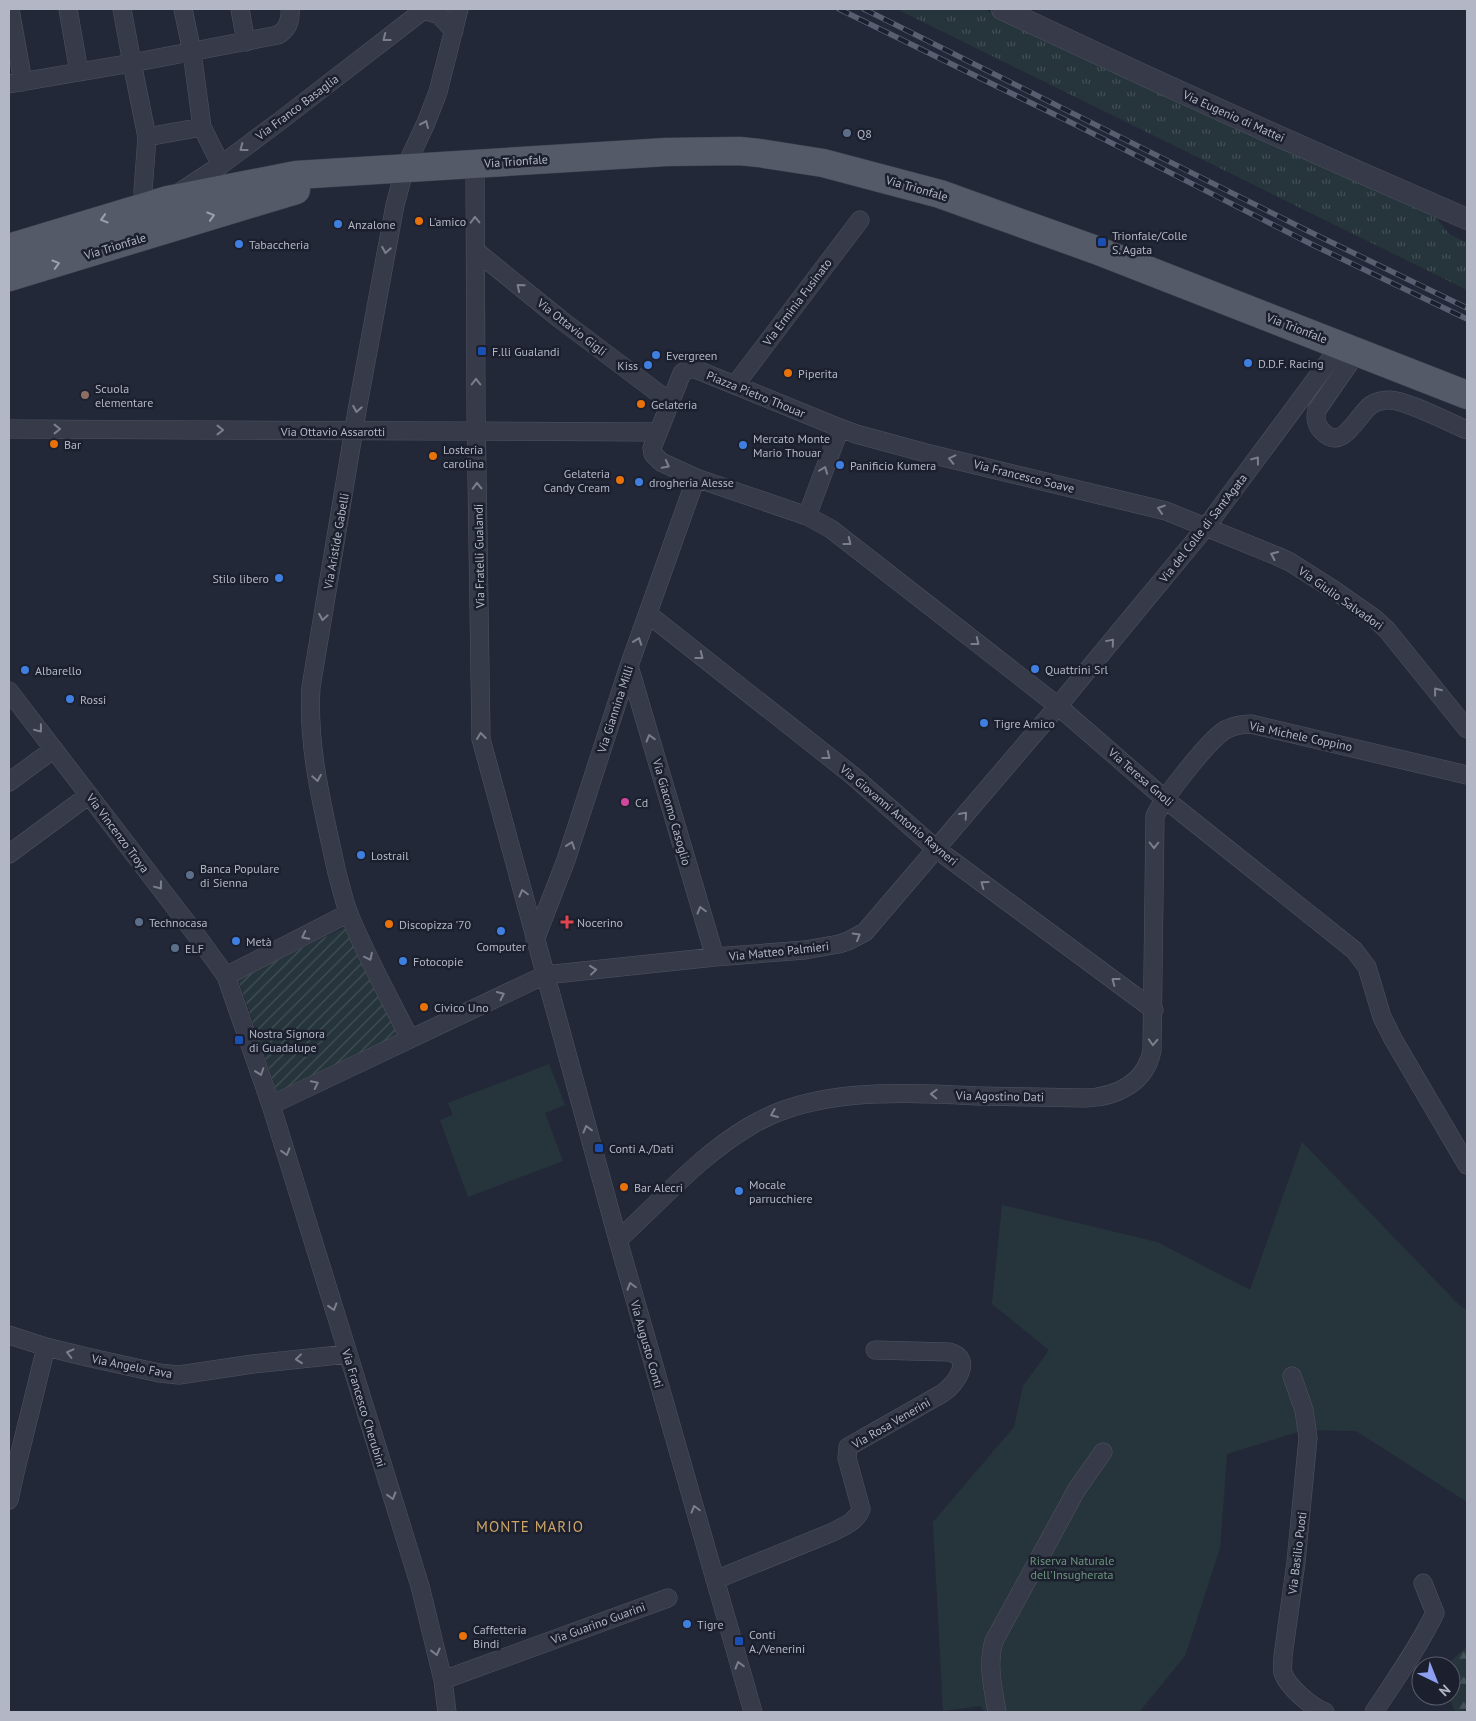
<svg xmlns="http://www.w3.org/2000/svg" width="1476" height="1721" font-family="'PT Sans',sans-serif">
<defs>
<pattern id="grass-tufts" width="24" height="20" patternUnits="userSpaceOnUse" patternTransform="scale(1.25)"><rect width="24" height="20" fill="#26353b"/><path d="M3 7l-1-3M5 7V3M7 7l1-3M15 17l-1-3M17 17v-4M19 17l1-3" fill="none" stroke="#435056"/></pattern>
<pattern id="forest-firs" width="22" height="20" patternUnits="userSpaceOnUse" patternTransform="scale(1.25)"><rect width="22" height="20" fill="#26353b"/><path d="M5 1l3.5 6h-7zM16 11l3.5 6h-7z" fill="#435056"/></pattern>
<pattern id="garden-furrows" width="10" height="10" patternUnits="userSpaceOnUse" patternTransform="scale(1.25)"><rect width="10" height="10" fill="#26353b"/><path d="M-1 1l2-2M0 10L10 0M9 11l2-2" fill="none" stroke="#435056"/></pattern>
</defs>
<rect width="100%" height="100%" fill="#232839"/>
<!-- grass -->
<path fill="url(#grass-tufts)" d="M897,9H983L1434,215L1449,234L1467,243V290Z"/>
<!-- forest -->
<path fill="url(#forest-firs)" d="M1467,1647V1712H1455L1449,1696H1451V1666H1445Z"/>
<!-- park -->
<path fill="#26353b" d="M549,1064L565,1105L545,1113L563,1161L468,1197L440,1120L453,1115L448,1103Z
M1302,1142L1459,1305L1467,1310V1502L1356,1431L1304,1430L1227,1454L1220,1548L1185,1656L1139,1712H985L980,1706L943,1711L933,1522L1014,1427L1023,1386L1049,1350L992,1304L1002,1205L1157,1242L1250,1290Z"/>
<!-- garden -->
<path fill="url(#garden-furrows)" d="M348,926L400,1035L278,1095L238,979Z"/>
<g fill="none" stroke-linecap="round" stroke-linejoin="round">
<!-- minor casing -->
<g stroke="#4f5361" stroke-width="19">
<path id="minor" d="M10,9L23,82
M68,9L79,72
M122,9L132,63L278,35C288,29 291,20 290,9
M183,9L192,52L202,127
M240,9L246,42
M424,10L439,15L454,31
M9,84L132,63L147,137L202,127L221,165
M475,164L476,409L481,739L618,1240L753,1712
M177,194L221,165L280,121L425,9
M145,206L143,191L147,137
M476,251L560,319L670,402
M1357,352L1317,410C1315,417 1316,425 1322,431C1343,453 1357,415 1371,405C1376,402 1383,400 1389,400C1406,400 1450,423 1467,430
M735,385L860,220
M840,428L856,434L926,453L1166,511L1277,556L1290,562L1334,590L1374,618L1387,630L1467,729
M9,429L658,432
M807,516L840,428L695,369H688L682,373L652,448L653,454L661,462L696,478L807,516L831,529L1058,706L1165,799L1354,950L1367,967L1382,1017L1393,1039L1467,1165
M648,614L852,775L935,848L1154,1010
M629,666L715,957
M9,691L197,936L226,976L271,1105L420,1586L443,1680L447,1712
M9,782L54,749
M9,854L89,795
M535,940L566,860L629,666L696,478
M226,976L349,913
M410,1039C389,997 366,956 349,914C344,901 341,887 337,873C324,812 307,750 311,687L358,405L395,205L405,168L426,123L438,92L459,9
M271,1105L545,975L715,957L805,950L839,944L848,941L865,932L1058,706L1206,527L1341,345
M618,1240C661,1201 699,1156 750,1126C817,1086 904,1093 979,1096C1015,1097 1050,1097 1086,1098C1116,1097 1146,1083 1152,1050L1155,816C1164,797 1208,741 1225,730C1233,726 1242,724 1251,724L1467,775
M9,1335L46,1347L87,1357L159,1373L179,1375L253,1364L348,1354
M1292,1376L1304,1410L1308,1438L1296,1562L1283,1656C1283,1662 1282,1668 1283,1673C1288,1687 1311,1707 1325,1712
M9,1470L15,1473L9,1500
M15,1473L46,1347
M715,1580L833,1532C844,1526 857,1521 861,1509L847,1458L848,1447L943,1393C955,1384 975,1359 949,1352L875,1350
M443,1680L668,1598
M997,1712C993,1688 987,1664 994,1641L1077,1489L1103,1452
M1374,1712C1395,1680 1418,1648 1435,1613L1423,1583"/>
</g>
<!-- tertiary casing -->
<g stroke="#4f5361" stroke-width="22">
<path id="tertiary" d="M1002,9C1156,82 1311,152 1467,219"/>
</g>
<!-- primary casing -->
<g stroke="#404452" stroke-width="29">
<path id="primary" d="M9,248L168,200L296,175L666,152L739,151L759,153L823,163L940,194L1096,250L1467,395
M9,277L296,190"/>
</g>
<!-- minor -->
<use href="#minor" stroke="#373b49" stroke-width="18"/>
<!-- tertiary -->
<use href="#tertiary" stroke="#373b49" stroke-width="21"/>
<!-- primary -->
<use href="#primary" stroke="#555a69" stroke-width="28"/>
<!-- rail casing -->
<g stroke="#595e70" stroke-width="5.5">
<path id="rail" d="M839,9L1076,125L1313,245L1467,319
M864,9L1306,230L1467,308"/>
</g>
<!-- rail -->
<use href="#rail" stroke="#1c202e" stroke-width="4" stroke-dasharray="11" stroke-linecap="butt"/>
</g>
<!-- one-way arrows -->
<defs><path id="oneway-chevron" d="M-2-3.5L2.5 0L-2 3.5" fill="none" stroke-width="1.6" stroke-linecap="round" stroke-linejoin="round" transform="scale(1.25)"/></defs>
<g stroke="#7b7f8d">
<use href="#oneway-chevron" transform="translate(386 38) rotate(142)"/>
<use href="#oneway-chevron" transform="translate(425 124) rotate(-66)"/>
<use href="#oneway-chevron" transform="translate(243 148) rotate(143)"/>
<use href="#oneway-chevron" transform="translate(475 220) rotate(-91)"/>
<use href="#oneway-chevron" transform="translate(386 250) rotate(100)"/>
<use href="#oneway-chevron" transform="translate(520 287) rotate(-141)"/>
<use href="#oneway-chevron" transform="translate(476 382) rotate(-90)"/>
<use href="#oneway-chevron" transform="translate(357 409) rotate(100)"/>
<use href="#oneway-chevron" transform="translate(57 429)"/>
<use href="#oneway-chevron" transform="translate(220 430)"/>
<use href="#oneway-chevron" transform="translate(952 459) rotate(-167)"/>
<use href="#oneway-chevron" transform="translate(1256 460) rotate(-53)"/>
<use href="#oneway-chevron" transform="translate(666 465) rotate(28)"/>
<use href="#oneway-chevron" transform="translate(824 470) rotate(-69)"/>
<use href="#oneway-chevron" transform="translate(477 486) rotate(-91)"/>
<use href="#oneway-chevron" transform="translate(1161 509) rotate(-162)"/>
<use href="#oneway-chevron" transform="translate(848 542) rotate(38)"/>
<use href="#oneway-chevron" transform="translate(1274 555) rotate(-156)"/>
<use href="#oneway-chevron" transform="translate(323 617) rotate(100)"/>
<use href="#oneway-chevron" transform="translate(638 641) rotate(-70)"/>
<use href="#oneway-chevron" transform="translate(976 642) rotate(38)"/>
<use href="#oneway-chevron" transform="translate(1111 642) rotate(-50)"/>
<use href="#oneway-chevron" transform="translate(700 656) rotate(38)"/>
<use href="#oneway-chevron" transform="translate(1437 691) rotate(-128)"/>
<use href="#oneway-chevron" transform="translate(39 729) rotate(52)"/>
<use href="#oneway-chevron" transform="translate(481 736) rotate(-97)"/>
<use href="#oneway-chevron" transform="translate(650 738) rotate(-106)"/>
<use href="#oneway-chevron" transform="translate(827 756) rotate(38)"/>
<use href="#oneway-chevron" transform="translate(317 778) rotate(80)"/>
<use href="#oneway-chevron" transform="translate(964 815) rotate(-49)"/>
<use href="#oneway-chevron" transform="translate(571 845) rotate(-71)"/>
<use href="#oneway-chevron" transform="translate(1154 845) rotate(90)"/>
<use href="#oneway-chevron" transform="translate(984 884) rotate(-144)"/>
<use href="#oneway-chevron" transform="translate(159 886) rotate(53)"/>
<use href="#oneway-chevron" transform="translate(523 893) rotate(-105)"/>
<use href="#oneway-chevron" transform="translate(701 910) rotate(-106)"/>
<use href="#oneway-chevron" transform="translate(305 936) rotate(153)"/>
<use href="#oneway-chevron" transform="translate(857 936) rotate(-30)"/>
<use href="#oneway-chevron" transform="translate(369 957) rotate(64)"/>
<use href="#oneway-chevron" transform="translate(593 970) rotate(-6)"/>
<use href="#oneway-chevron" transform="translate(1115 981) rotate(-143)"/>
<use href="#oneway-chevron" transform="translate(501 995) rotate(-25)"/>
<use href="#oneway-chevron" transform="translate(1153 1042) rotate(93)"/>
<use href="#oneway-chevron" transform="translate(260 1072) rotate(71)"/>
<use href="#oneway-chevron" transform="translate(315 1084) rotate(-26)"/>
<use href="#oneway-chevron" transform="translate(934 1094) rotate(-178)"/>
<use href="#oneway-chevron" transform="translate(774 1114) rotate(157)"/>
<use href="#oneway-chevron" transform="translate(587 1129) rotate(-105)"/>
<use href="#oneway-chevron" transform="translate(286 1152) rotate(73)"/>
<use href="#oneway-chevron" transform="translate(631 1286) rotate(-106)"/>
<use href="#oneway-chevron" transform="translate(333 1307) rotate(73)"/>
<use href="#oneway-chevron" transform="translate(70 1353) rotate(-166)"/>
<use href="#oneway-chevron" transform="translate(299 1359) rotate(174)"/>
<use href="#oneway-chevron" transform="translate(392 1496) rotate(73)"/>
<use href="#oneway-chevron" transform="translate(695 1509) rotate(-106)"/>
<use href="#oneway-chevron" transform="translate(436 1652) rotate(76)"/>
<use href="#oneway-chevron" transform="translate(739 1665) rotate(-106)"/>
</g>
<g stroke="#9b9fae">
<use href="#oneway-chevron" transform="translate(211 216) rotate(-17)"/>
<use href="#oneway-chevron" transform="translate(104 219) rotate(163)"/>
<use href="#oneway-chevron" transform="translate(56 264) rotate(-16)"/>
</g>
<!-- markers -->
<g fill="#5c6f8a" stroke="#1c202e" stroke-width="2">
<circle cx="847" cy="133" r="5"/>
<circle cx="190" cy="875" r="5"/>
<circle cx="139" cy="922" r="5"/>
<circle cx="175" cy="948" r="5"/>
</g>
<g fill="#e8710a" stroke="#1c202e" stroke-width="2">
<circle cx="419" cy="221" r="5"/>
<circle cx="788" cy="373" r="5"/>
<circle cx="641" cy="404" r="5"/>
<circle cx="54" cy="444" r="5"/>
<circle cx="433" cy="456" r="5"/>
<circle cx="620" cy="480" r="5"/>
<circle cx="389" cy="924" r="5"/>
<circle cx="424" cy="1007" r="5"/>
<circle cx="624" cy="1187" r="5"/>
<circle cx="463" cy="1636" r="5"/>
</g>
<g fill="#3f7fe0" stroke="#1c202e" stroke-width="2">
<circle cx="338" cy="224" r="5"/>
<circle cx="239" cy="244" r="5"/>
<circle cx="656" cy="355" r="5"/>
<circle cx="1248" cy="363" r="5"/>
<circle cx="648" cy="365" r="5"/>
<circle cx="743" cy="445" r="5"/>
<circle cx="840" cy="465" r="5"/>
<circle cx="639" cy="482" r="5"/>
<circle cx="279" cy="578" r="5"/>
<circle cx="1035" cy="669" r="5"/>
<circle cx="25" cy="670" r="5"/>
<circle cx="70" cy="699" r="5"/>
<circle cx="984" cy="723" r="5"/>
<circle cx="361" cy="855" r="5"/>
<circle cx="501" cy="931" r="5"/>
<circle cx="236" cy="941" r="5"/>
<circle cx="403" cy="961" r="5"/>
<circle cx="739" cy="1191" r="5"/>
<circle cx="687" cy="1624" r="5"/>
</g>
<g fill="#1a4fb4" stroke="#1c202e" stroke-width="2">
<rect x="1097" y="237" width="10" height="10" rx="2.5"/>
<rect x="477" y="346" width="10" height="10" rx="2.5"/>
<rect x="234" y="1035" width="10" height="10" rx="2.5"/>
<rect x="594" y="1143" width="10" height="10" rx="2.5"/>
<rect x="734" y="1636" width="10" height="10" rx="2.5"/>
</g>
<circle fill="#8d6e63" stroke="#1c202e" stroke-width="2" cx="85" cy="395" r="5"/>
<circle fill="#d1479c" stroke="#1c202e" stroke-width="2" cx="625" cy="802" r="5"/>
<path fill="#e0444e" stroke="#1c202e" stroke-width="2" d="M564.5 914.5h5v5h5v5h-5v5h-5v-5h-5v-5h5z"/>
<g text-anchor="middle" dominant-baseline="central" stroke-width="5" stroke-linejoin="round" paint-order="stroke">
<!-- street labels -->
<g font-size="12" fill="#b2b6c5" stroke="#1c202e">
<text transform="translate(297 107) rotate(-37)">Via Franco Basaglia</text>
<text transform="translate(1234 116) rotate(24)">Via Eugenio di Mattei</text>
<text transform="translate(516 161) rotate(-4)">Via Trionfale</text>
<text transform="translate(917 188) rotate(16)">Via Trionfale</text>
<text transform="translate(115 246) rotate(-17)">Via Trionfale</text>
<text transform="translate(797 302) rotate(-53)">Via Erminia Fusinato</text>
<text transform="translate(572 327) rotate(38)">Via Ottavio Gigli</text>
<text transform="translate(1297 328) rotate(21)">Via Trionfale</text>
<text transform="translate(756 394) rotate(22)">Piazza Pietro Thouar</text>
<text x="333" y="431">Via Ottavio Assarotti</text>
<text transform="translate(1024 476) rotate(14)">Via Francesco Soave</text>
<text transform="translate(1203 528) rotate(-52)">Via del Colle di Sant'Agata</text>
<text transform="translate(336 541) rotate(-80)">Via Aristide Gabelli</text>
<text transform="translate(479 556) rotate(-91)">Via Fratelli Gualandi</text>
<text transform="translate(1341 598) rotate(35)">Via Giulio Salvadori</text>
<text transform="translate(615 709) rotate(-72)">Via Giannina Milli</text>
<text transform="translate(1301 736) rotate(12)">Via Michele Coppino</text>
<text transform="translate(1141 777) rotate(41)">Via Teresa Gnoli</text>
<text transform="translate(672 812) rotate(74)">Via Giacomo Casoglio</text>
<text transform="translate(899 815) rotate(40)">Via Giovanni Antonio Rayneri</text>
<text transform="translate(118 833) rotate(53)">Via Vincenzo Troya</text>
<text transform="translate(779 951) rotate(-6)">Via Matteo Palmieri</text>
<text transform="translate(1000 1096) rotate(1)">Via Agostino Dati</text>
<text transform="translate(647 1344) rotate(74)">Via Augusto Conti</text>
<text transform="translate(132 1366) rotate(11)">Via Angelo Fava</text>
<text transform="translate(364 1408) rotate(73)">Via Francesco Cherubini</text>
<text transform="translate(891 1423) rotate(-30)">Via Rosa Venerini</text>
<text transform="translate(1297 1553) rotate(-83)">Via Basilio Puoti</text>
<text transform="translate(598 1623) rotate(-20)">Via Guarino Guarini</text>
</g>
<!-- poi labels -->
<g font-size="12" fill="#b2b6c5" stroke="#1c202e" text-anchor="start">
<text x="857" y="133">Q8</text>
<text x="429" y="221">L'amico</text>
<text x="348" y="224">Anzalone</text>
<text x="1112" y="235">Trionfale/Colle<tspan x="1112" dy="14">S. Agata</tspan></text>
<text x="249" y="244">Tabaccheria</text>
<text x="492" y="351">F.lli Gualandi</text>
<text x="666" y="355">Evergreen</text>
<text x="1258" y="363">D.D.F. Racing</text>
<text x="638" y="365" text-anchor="end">Kiss</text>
<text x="798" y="373">Piperita</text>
<text x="95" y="388">Scuola<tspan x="95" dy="14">elementare</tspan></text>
<text x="651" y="404">Gelateria</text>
<text x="753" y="438">Mercato Monte<tspan x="753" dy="14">Mario Thouar</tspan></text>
<text x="64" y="444">Bar</text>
<text x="443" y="449">Losteria<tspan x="443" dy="14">carolina</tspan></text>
<text x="850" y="465">Panificio Kumera</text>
<text x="610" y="473" text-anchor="end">Gelateria<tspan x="610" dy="14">Candy Cream</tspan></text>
<text x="649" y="482">drogheria Alesse</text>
<text x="269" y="578" text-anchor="end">Stilo libero</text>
<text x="1045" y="669">Quattrini Srl</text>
<text x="35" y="670">Albarello</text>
<text x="80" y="699">Rossi</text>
<text x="994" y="723">Tigre Amico</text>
<text x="635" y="802">Cd</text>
<text x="371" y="855">Lostrail</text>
<text x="200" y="868">Banca Populare<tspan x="200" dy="14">di Sienna</tspan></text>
<text x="149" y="922">Technocasa</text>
<text x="577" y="922">Nocerino</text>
<text x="399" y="924">Discopizza '70</text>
<text x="246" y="941">Metà</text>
<text x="501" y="946" text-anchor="middle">Computer</text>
<text x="185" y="948">ELF</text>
<text x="413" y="961">Fotocopie</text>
<text x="434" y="1007">Civico Uno</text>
<text x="249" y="1033">Nostra Signora<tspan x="249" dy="14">di Guadalupe</tspan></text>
<text x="609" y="1148">Conti A./Dati</text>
<text x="749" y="1184">Mocale<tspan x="749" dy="14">parrucchiere</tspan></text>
<text x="634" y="1187">Bar Alecri</text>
<text x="697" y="1624">Tigre</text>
<text x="473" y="1629">Caffetteria<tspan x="473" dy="14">Bindi</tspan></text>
<text x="749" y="1634">Conti<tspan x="749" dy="14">A./Venerini</tspan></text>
</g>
<!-- park labels -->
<g font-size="12" fill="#6b947c" stroke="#1c202e">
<text x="1072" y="1560">Riserva Naturale<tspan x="1072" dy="14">dell'Insugherata</tspan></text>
</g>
<!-- quarter labels -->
<g font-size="15" letter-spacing="1" fill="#cca666" stroke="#1c202e">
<text x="530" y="1526">MONTE MARIO</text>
</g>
</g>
<!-- border -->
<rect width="1476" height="1721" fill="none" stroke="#b2b6c5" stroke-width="20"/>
<!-- north arrow -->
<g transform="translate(1436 1681) rotate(137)"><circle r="24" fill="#1c202e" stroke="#585c6a"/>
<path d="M0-4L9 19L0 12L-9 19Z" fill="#8c9ff0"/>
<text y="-8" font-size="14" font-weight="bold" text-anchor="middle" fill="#b2b6c5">N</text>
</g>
</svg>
